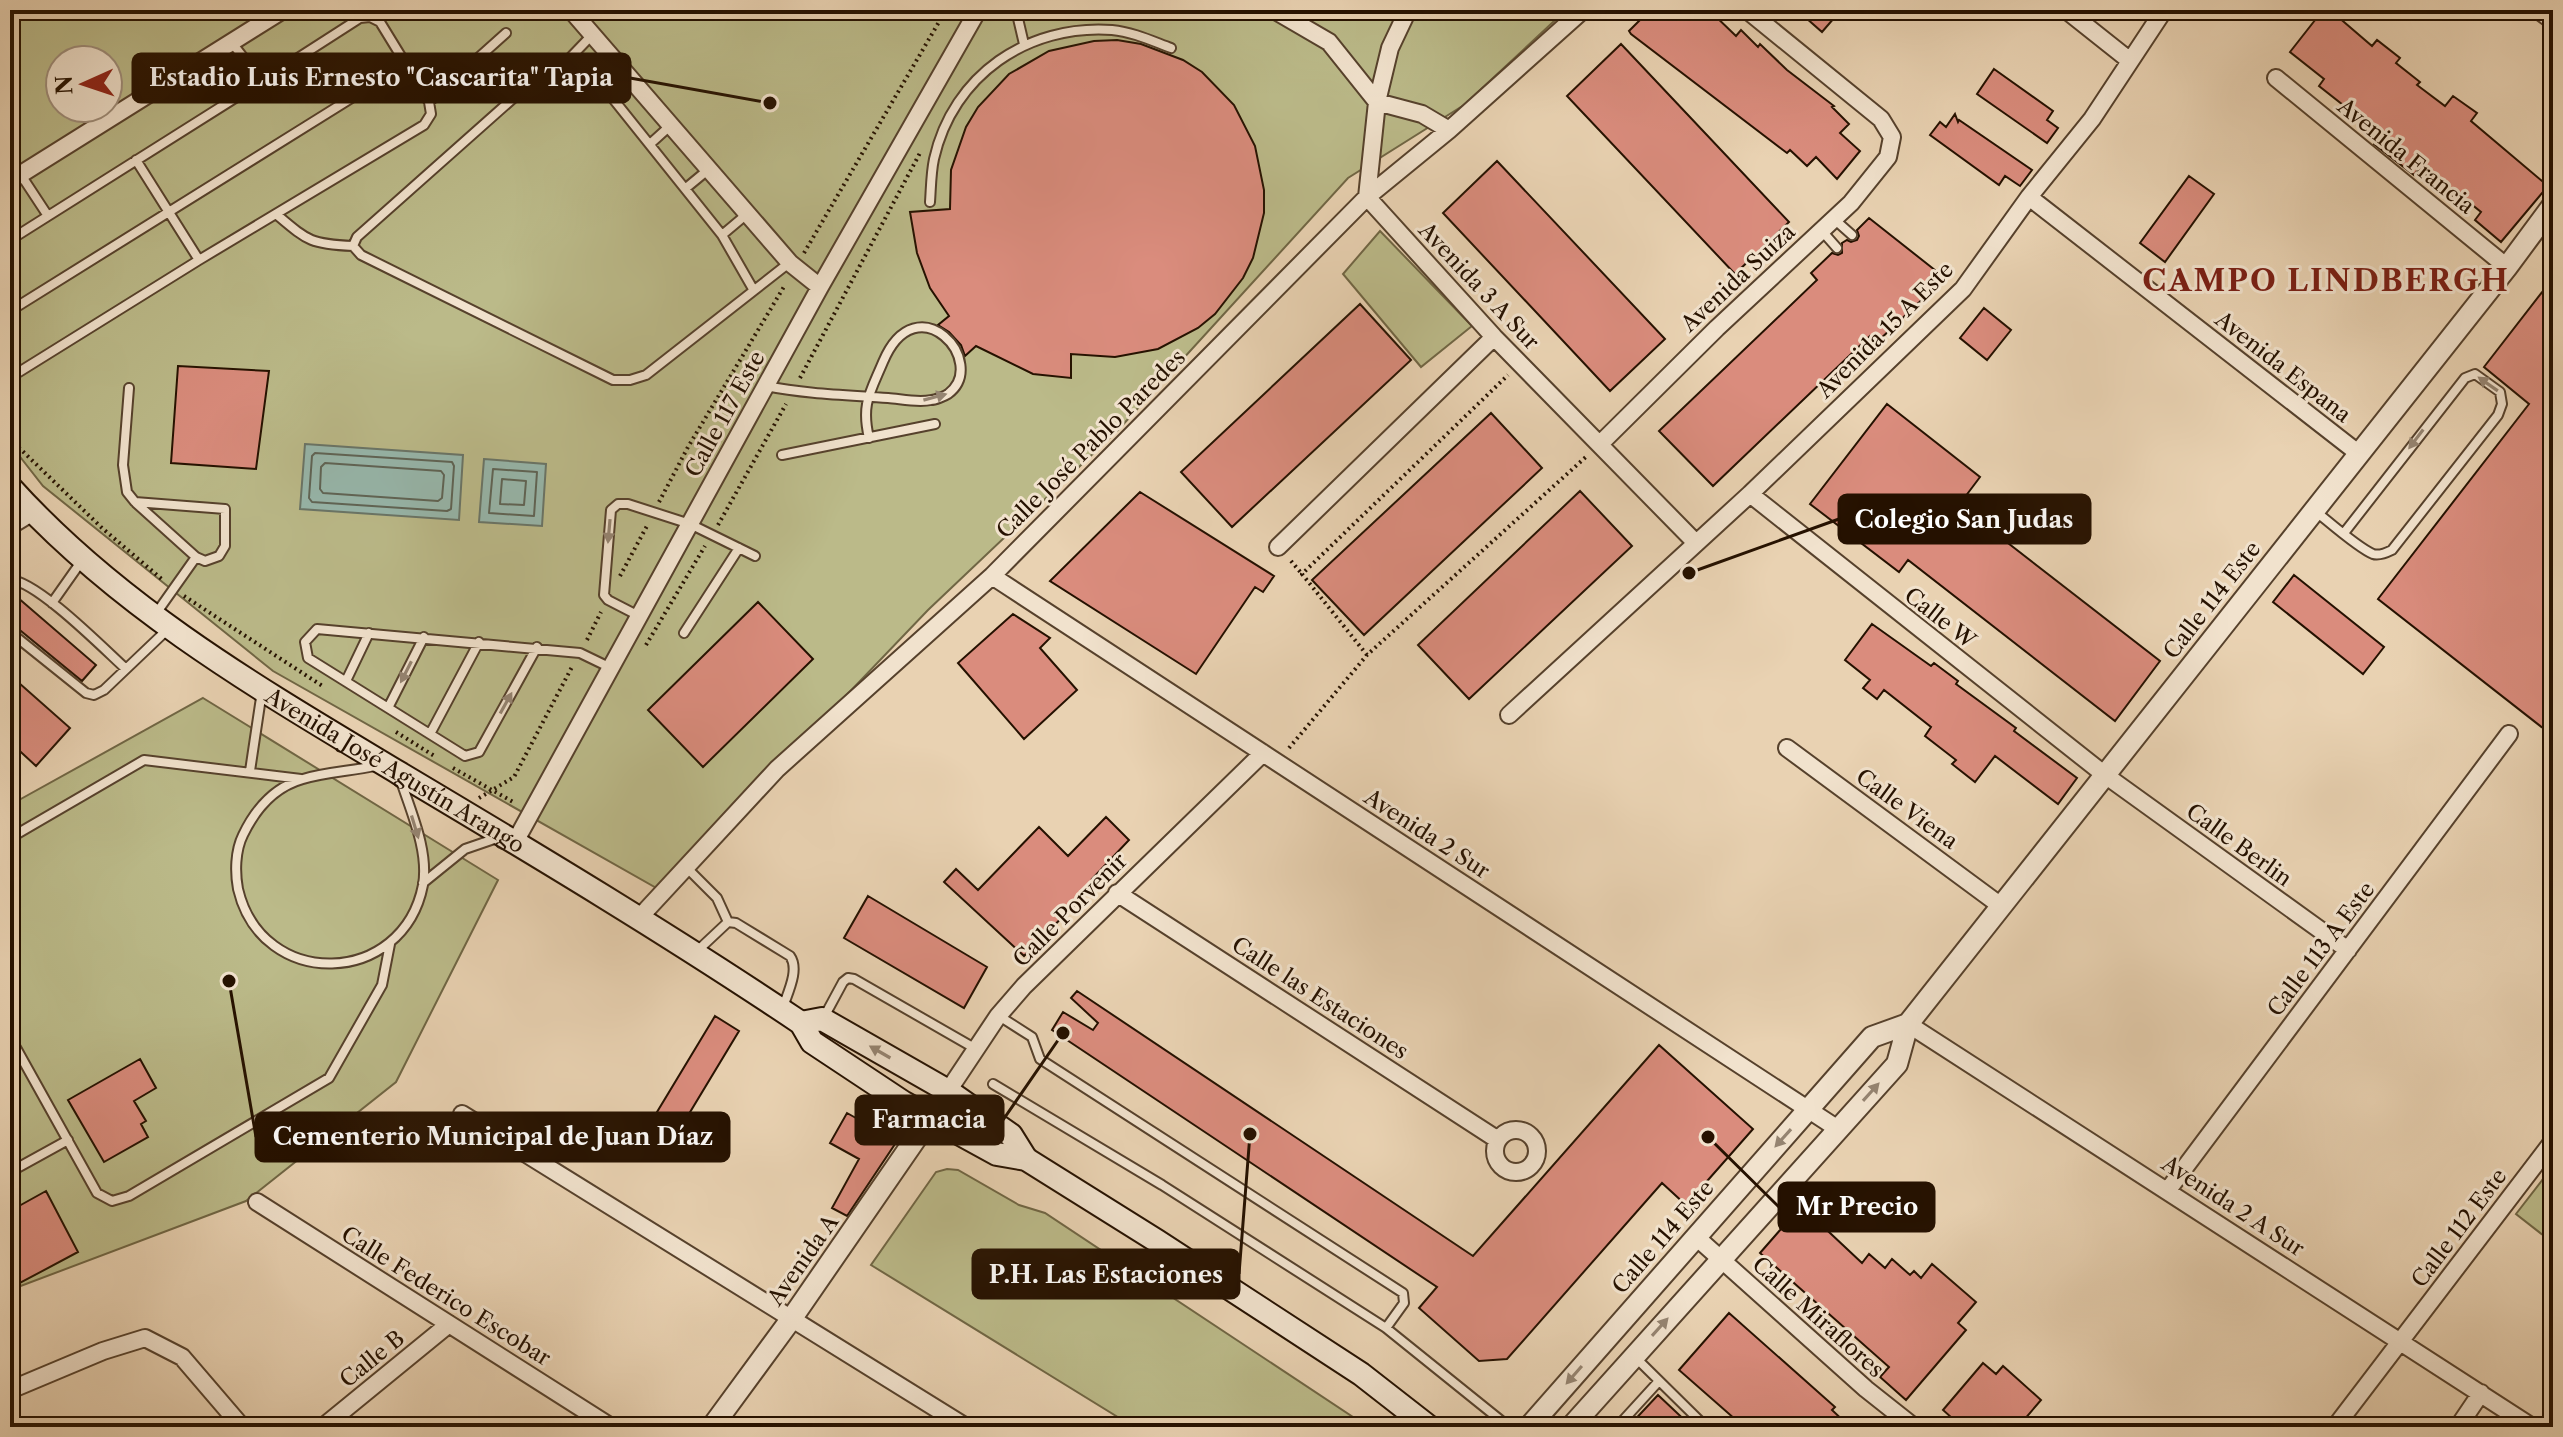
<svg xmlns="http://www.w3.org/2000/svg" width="2563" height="1437" font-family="'Libre Caslon Text',serif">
<rect width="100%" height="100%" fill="#e9d2b2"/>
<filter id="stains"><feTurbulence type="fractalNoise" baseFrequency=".0025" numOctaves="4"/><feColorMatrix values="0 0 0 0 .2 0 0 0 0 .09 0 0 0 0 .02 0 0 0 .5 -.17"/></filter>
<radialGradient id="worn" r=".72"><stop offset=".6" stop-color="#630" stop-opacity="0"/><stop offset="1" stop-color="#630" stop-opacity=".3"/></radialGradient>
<!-- green -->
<path fill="#bbba89" stroke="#706644" stroke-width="2" fill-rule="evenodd" d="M10,10H1566L1464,105L1348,178L1119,429L928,610L660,890L273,671L43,486L10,444ZM60,60H108V108H60Z
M1380,231L1472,326L1421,367L1343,274Z
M203,698L498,880L396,1082L246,1201L10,1290V805Z
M2553,1166V1243L2516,1214Z
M947,1169L958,1170L1019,1205L1045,1213L1368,1427H1134L871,1265L936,1172Z"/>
<!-- water -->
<path fill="#97b8ad" stroke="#697568" stroke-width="2" d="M305,444L463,455L459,520L300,509Z
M484,459L546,464L542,526L479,522Z"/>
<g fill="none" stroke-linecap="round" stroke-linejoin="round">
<!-- shore -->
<path stroke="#5e6456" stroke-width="2" d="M315,453L452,462L454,466L451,509L447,511L312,502L309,498L312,456Z
M325,463L441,471L444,475L442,498L438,501L323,493L320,489L321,467Z
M493,469L537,472L534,516L489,513Z
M502,479L526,481L524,505L500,504Z"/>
</g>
<!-- building -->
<path fill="#da8c7d" stroke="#251100" stroke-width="2" d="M1650,10H1709L1736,36L1741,30L1758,47L1760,44L1787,70L1834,106L1832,107L1849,124L1840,133L1860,151L1837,179L1816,157L1807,166L1790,150L1787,153L1631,34L1629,31Z
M1797,10H1841L1822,32Z
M2323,10H2330L2372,46L2377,40L2400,58L2396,63L2420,82L2417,85L2445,106L2453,96L2477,113L2471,121L2548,186L2501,242L2475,220L2481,212L2456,192L2453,196L2419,169L2414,175L2374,144L2381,135L2319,86L2324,79L2290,52Z
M1117,40L1141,44L1183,60L1202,72L1234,105L1255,146L1264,190V213L1253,258L1243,278L1215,314L1198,328L1158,349L1115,357L1071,354V378L1033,374L976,346L965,356L961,345L949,332L938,325L949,316L930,288L917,253L910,212L950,209L951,170L966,127L978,107L1009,74L1049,51L1094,41Z
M1621,44L1789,222L1735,274L1567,96Z
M1994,69L2053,111L2047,120L2058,128L2047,143L1977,94Z
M1955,114L1958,122L1959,120L2032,170L2020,186L2005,176L1999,185L1930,135L1940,122L1946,127Z
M1497,161L1665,339L1610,391L1443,213Z
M2189,176L2214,194L2165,262L2140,243Z
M1869,218L1945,278L1876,343L1870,336L1713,486L1659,431L1817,280L1811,273L1832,253L1838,255L1842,253V243L1847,240L1851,242L1857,240L1859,236L1857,230Z
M2553,278V736L2378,599L2529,404L2484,367Z
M1360,304L1411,360L1232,527L1181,472Z
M1984,308L2011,330L1987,360L1960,338Z
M178,366L269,371L256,469L171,463Z
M1887,404L1980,477L1959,505L2160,661L2115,721L1908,560L1899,572L1810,504Z
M1491,413L1542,468L1364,635L1312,580Z
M1580,491L1632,546L1469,699L1418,645Z
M1140,492L1274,576L1263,592L1255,587L1196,674L1050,581Z
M2294,575L2384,647L2363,674L2273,602Z
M17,597L96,665L82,681L10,622V605Z
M758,602L813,659L703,767L648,710Z
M1013,614L1050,638L1040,648L1077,690L1024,739L958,663Z
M1872,624L1931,666L1934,663L1958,681L1956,684L2016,728L2014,731L2077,778L2058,804L1995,756L1975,782L1952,764L1956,760L1925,736L1931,727L1884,690L1877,699L1863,688L1870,680L1845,660Z
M10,675L70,728L36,766L10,742Z
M1106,817L1129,840L1092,879L1096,883L1024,956L944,882L956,869L978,890L1039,827L1068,856Z
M868,896L987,967L964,1008L844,938Z
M1077,991L1473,1256L1659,1045L1753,1129L1686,1205L1662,1183L1507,1359L1479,1361L1419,1308L1437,1287L1052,1030L1063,1012L1093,1030L1098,1023L1071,998Z
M715,1016L739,1031L678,1132L654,1117Z
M140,1059L156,1088L134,1101L146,1121L141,1124L148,1137L104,1162L68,1100Z
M847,1113L897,1141L847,1216L832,1208L859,1159L830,1143Z
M46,1191L78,1252L18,1284L10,1268V1211Z
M1795,1213L1808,1224L1814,1218L1862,1263L1869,1254L1885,1268L1892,1259L1910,1275L1914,1271L1921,1278L1932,1264L1976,1302L1958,1323L1966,1330L1906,1400L1880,1377L1889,1367L1760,1253Z
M1729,1313L1835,1407L1832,1410L1850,1427H1744L1679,1370Z
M1983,1363L1996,1374L2003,1366L2041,1400L2018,1427H1962L1943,1410Z
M1658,1395L1692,1427H1628Z"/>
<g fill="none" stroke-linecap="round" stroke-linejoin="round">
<!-- service casing -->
<g stroke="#56412c" stroke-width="12">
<path id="service" d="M1016,10L1024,44
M567,61L592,35
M610,95L631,79
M429,102L506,33
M650,144L671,125
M136,160L199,260
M21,175L48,216
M686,188L709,169
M930,202C931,188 931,173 934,159C953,75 1028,24 1112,30C1133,32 1152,41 1171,48
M276,214C308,241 310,244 353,246L361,255L613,380H630L646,375L789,263
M1834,219L1852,235
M1822,231L1837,248
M722,235L747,214
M10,240L262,81
M353,246L357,237L554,62L567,61L580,66L610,95L722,235L753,289
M10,311L406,64
M10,372H19L199,260L424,125L431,114L429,102L380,22L370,17L360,18L262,81L232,43
M766,386C806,394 847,395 888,398C901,399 918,403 931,400C935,400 945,396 948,394C990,363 917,281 883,362C870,393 861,404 869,438
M129,388L123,465L127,492L135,502L225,509V546L219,556L205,561L196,557L155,615
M782,455L935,424
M136,503L196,557
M2314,510C2328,521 2358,548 2373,554C2379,556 2386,553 2392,550L2498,415L2502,404L2500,392L2475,374L2465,378L2344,533
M10,580C36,580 104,649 126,669
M52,603L83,559
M639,616L608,600L604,595L611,510L618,504H628L690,524L755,556
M10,632L86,693L94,695L104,690L168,629
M684,633L739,548
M537,647L479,752L465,756L308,658L305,642L317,629L580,653L611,668
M346,681L369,633
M388,708L424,637
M430,734L479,642
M375,766C352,771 326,772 303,779C274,787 255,810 243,835C235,851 235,873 238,889C262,991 403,987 423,885C429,850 410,810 400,778
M250,771L262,691
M10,838L144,760L301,779
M686,867L717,898L728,922
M423,883L465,849L500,837
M695,953L728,922L736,923L790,956C800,970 787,994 782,1010
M999,1016L1032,1037L1040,1059L1403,1293L1404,1303L1386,1328
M823,1019L843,982L848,978L854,979L976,1049
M10,1037L97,1193L112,1201L129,1196L329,1078L382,985L390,944
M993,1084L1162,1185L1386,1328L1509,1427
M10,1172L68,1140
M1635,1357L1706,1427
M1617,1427L1659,1381"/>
</g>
<!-- minor casing -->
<g stroke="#56412c" stroke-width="20">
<path id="minor" d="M571,10L790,263L820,287
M1274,10L1329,42L1377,102L1422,114L1449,130
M1408,10L1390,48L1377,102L1367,197L1494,337L1695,542
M2066,10L2129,60
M2538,10L2553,21
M2276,78L2507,267
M10,181L283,10
M2029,197L2358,453
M2541,222L2553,233
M1601,443L1717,328L1851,203L1888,157L1892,137L1881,119L1747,10
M1750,494L2105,775L2348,950
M10,526L33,512
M1278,547L1494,337
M992,576L1838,1129
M1509,715L1750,494L1963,289L2029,197L2092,119L2164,10
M1787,748L2001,906
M515,842L820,287L978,10
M1117,893L1498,1140
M639,918L777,769L992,576L1367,197L1449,130L1583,10
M1908,1024L2532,1427
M462,1114L966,1427
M930,1118L998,1016L1024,986L1263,753
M1495 1151a21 21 0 1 1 42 0a21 21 0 1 1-42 0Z
M2168,1190L2509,734
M257,1202L611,1427
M1695,1236L1866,1389L1914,1427
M10,1390L103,1351L145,1338L182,1357L242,1427
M323,1427L449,1324
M2335,1427L2553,1141
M2458,1427L2481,1393"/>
</g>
<!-- tertiary casing -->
<g stroke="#56412c" stroke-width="24">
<path id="tertiary" d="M1908,1024L2507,267L2553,205
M712,1427L792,1318L930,1118
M1529,1427L1872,1037L1908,1024L1897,1064L1571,1427"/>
</g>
<!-- secondary casing -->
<g stroke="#251100" stroke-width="26">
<g id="secondary">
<path id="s1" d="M10,487C119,608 261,690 399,773C535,854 670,935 801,1023L812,1042L904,1103L997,1154L1026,1159L1157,1241L1361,1374L1429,1427"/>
<path d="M801,1023L822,1019L948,1091L1011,1135L1026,1159"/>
</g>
</g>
<!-- path -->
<path stroke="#251100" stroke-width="4" stroke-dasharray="2 4" stroke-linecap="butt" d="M804,253L946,10
M800,378L920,153
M10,439L102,528L164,581
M659,502L688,447L785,285
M718,525L786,404
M1291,561L1302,574
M620,576L648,524
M184,596L324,687
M587,640L601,612
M646,645L705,546
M1367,655L1302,574L1508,375
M396,732L436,757
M1289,748L1367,655L1588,455
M453,768L515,803
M479,798L514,777L573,665"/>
<!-- service -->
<use href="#service" stroke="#f1e2cd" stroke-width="8"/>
<!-- minor -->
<use href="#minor" stroke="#f1e2cd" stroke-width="16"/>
<!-- tertiary -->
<use href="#tertiary" stroke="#f1e2cd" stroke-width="20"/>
<!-- secondary -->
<use href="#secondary" stroke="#f1e2cd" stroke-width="22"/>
</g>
<!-- one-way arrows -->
<defs><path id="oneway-solid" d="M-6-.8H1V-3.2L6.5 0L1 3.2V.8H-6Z" transform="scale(2)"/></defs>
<g fill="#958471">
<use href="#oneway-solid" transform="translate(2488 384) rotate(-145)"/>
<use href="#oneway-solid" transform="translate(935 397) rotate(-15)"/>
<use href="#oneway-solid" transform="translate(2416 439) rotate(127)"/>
<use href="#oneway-solid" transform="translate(609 531) rotate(95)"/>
<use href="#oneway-solid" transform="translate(406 672) rotate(117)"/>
<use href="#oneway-solid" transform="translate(506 703) rotate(-61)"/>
<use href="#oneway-solid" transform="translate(415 827) rotate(73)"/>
<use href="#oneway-solid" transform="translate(880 1052) rotate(-150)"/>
<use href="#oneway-solid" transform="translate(1871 1092) rotate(-48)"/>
<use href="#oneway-solid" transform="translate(1783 1138) rotate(132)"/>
<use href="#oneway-solid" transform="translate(1660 1327) rotate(-48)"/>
<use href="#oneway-solid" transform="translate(1574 1375) rotate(131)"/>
</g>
<g text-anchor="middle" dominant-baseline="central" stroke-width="6" stroke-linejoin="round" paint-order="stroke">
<!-- street labels -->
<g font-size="22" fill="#251100" stroke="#f1e2cd">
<text transform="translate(2406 156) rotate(39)">Avenida Francia</text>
<text transform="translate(1738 278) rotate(-43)">Avenida Suiza</text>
<text transform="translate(1479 286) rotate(47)">Avenida 3 A Sur</text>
<text transform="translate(1885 330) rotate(-45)">Avenida 15 A Este</text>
<text transform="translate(2283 367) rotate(38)">Avenida Espana</text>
<text transform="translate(725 414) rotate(-61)">Calle 117 Este</text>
<text transform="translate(1091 444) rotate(-45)">Calle José Pablo Paredes</text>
<text transform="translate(2212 600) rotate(-52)">Calle 114 Este</text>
<text transform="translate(1940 618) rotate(38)">Calle W</text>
<text stroke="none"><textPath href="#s1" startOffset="480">Avenida José Agustín Arango</textPath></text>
<text transform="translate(1907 809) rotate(36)">Calle Viena</text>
<text transform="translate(1427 834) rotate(33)">Avenida 2 Sur</text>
<text transform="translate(2239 845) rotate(36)">Calle Berlin</text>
<text transform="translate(1070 910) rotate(-45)">Calle Porvenir</text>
<text transform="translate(2321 949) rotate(-53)">Calle 113 A Este</text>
<text transform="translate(1320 998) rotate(33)">Calle las Estaciones</text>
<text transform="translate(2233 1206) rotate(33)">Avenida 2 A Sur</text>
<text transform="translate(2459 1228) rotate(-53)">Calle 112 Este</text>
<text transform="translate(1663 1237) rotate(-49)">Calle 114 Este</text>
<text transform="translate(803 1260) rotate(-55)">Avenida A</text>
<text transform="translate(446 1296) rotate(32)">Calle Federico Escobar</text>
<text transform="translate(1818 1317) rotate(42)">Calle Miraflores</text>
<text transform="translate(372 1359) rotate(-39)">Calle B</text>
</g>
<!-- district labels -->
<g font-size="30" font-weight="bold" letter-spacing="2" fill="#7a1f14" stroke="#f1e2cd">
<text x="2326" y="280">CAMPO LINDBERGH</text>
</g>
</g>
<!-- callouts -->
<path fill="none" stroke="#251100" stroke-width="3" d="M770 103L630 78M1689 573L1839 519M1063 1033L1003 1120M229 981L256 1137M1708 1137L1779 1207M1250 1134L1239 1274"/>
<g fill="#251100" stroke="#f1e2cd" stroke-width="3">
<circle cx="770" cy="103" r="8"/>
<circle cx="1689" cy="573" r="8"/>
<circle cx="1063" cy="1033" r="8"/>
<circle cx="229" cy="981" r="8"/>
<circle cx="1708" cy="1137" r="8"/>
<circle cx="1250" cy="1134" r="8"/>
</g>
<g fill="#251100" stroke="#251100" stroke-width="3">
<rect x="133" y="54" width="497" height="48" rx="8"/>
<rect x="1839" y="495" width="251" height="48" rx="8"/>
<rect x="856" y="1096" width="147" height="48" rx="8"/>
<rect x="256" y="1113" width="473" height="48" rx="8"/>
<rect x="1779" y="1183" width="155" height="48" rx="8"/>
<rect x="973" y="1250" width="266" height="48" rx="8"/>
</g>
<g font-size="24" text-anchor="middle" font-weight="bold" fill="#fff">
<text x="381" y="86">Estadio Luis Ernesto "Cascarita" Tapia</text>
<text x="1964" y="528">Colegio San Judas</text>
<text x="929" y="1128">Farmacia</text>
<text x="493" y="1145">Cementerio Municipal de Juan Díaz</text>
<text x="1857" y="1215">Mr Precio</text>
<text x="1106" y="1283">P.H. Las Estaciones</text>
</g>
<!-- margin -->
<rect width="2563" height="1437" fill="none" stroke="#e9d2b2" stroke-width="40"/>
<rect x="12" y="12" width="2539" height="1413" fill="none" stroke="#251100" stroke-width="4"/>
<rect x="20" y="20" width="2523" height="1397" fill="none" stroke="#251100" stroke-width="2"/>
<!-- north arrow -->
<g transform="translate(84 84) rotate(267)"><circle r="38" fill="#f1e2cd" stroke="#9f8e7b" stroke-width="2"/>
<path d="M0-6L14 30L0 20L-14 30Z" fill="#8f2418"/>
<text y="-12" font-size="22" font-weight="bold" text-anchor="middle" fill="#251100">N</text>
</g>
<rect width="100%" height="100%" filter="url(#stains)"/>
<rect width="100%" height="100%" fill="url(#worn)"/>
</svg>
